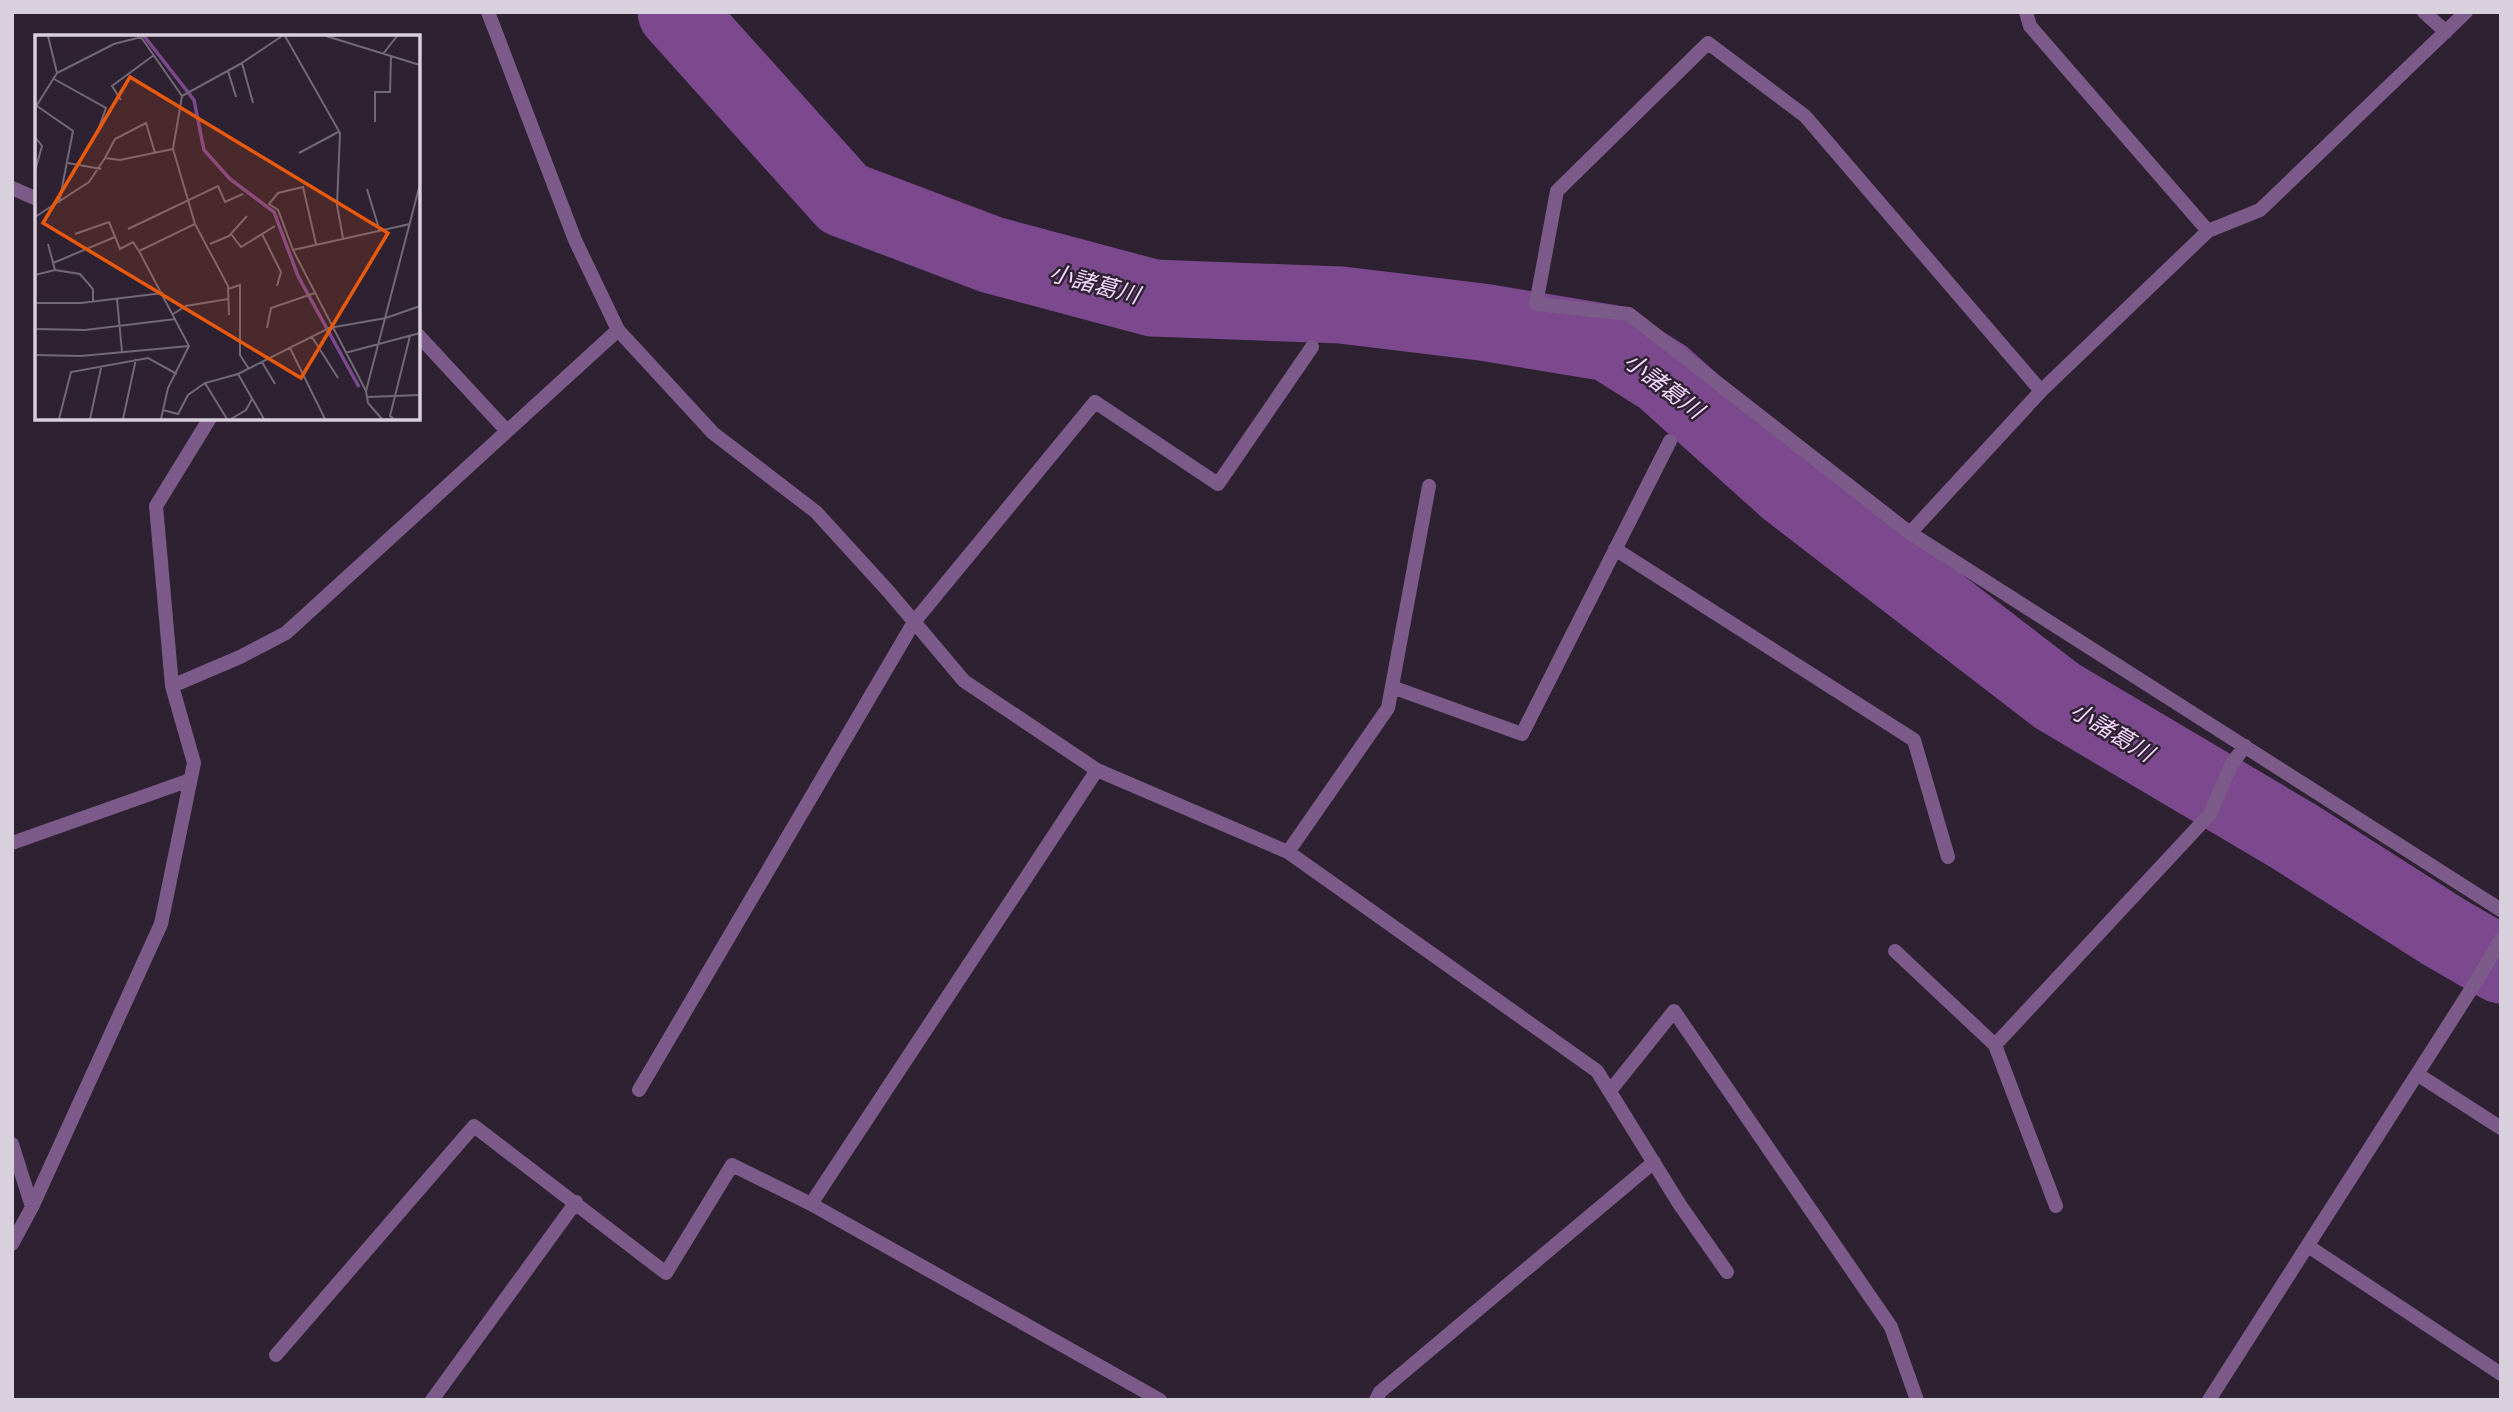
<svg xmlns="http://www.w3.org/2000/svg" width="2513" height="1412" font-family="Georgia,'Noto Sans JP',serif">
<rect width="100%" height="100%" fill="#2e2232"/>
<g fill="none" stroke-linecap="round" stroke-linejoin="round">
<!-- river -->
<path stroke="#7c498f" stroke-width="77" d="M676,12L844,199L992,255L1153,298L1341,305L1482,322L1609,343L1663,377L1788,489L2057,696L2295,837L2444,932L2501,965"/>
<!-- street -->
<path stroke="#7c5a89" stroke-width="14" d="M488,12L575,240L618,330L713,433L816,512L889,592L964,681L1097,770L811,1204L1160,1400
M2026,12L2030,26L2208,231
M2424,12L2446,32
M2466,12L2260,210L2208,231L2041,391L1910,533L2501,910
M12,188L37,199
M418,335L507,431
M1910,533L1629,314L1536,304L1557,191L1708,43L1805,116L2041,391
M1615,549L1914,740L1948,857
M172,686L156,506L210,418
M1392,687L1522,734L1670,441
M1097,770L1288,852L1597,1071L1680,1205L1727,1272
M12,843L190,780
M1288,852L1388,708L1429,486
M1895,951L1995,1045
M2417,1074L2501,1128
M639,1090L914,622L1095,402L1218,484L1312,347
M1610,1091L1674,1011L1891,1327L1917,1400
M12,1144L32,1207
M2056,1206L1995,1045L2210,814L2231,765L2245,746
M12,1244L32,1207L161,924L194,763L172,686L240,657L286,633L618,330
M2308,1246L2501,1374
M276,1355L474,1126L666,1273L732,1165L811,1204
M432,1400L576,1202
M1376,1400L1380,1392L1654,1162
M2209,1400L2479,977L2501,939"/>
</g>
<g text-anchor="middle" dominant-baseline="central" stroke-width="5" stroke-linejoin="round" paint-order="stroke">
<!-- water labels -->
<g font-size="23" font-style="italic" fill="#f4d8ff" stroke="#2e2232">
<text transform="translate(1095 282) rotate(15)">小諸葛川</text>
<text transform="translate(1665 384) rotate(37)">小諸葛川</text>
<text transform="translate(2113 730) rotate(31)">小諸葛川</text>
</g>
</g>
<!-- overview -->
<g transform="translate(35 35)">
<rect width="385" height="385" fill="#2e2232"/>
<path fill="none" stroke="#7c498f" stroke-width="3.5" d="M109,1L159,65L169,115L195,144L239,177L263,241L324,352"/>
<path fill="none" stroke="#726876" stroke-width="2" d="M13,1L22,38M250,1L305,98L302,170L308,203M291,1L385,30M106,2L147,61L138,114L160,189L104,216L154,311L133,353L126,384M348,19L362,1M193,36L201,62M19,44L71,73L62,98M147,61L207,28M86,65L77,51L119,20M218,68L207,28L247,1M2,71L38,96L24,168M0,73L22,38L79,9L110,1M340,87V57H355L356,21M0,102L7,111L0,136M264,118L305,96M70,123L80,104L111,88L120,118M33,128L66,134M332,154L345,197M0,182L54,147L70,123L85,125L138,114M160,189L193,251L194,280M93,194L183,151L190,167L208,159M40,199L74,187L85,214L98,207L104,216M196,199L206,212L240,191M227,199L246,237L242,251M175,209L194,201L212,181M258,215L243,175L234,169L243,158L268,152L281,209M18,228L80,202M20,235L45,239L58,254V267M0,240L20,235L13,209M193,254L205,250V320L214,334M82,264L87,317M0,268H46L128,258M138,279L151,271L193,264M232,293L236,273L280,258M0,294L50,295L141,284M277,302L303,343M255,313L290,384M310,318L385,298M0,320L46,321L154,311M227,327L240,349M203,339L229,384M331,356L258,215L375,189M332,362L385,360M128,375L143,379L153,360L170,348M24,384L36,337L113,323L142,339M55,384L66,333M88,384L101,324M192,384L170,348L203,339L294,293L351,283L385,271M196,384L211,375L217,364M347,384L333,368L331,356L385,149M359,384L355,381L375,301"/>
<path fill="#e8590c" fill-opacity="0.15" stroke="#e8590c" stroke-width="3.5" d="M95,42L353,198L266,343L8,188Z"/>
<rect width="385" height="385" fill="none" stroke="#d8d0dc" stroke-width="3.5"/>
</g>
<!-- border -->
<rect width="2513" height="1412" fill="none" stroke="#d8d0dc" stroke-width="28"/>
</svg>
